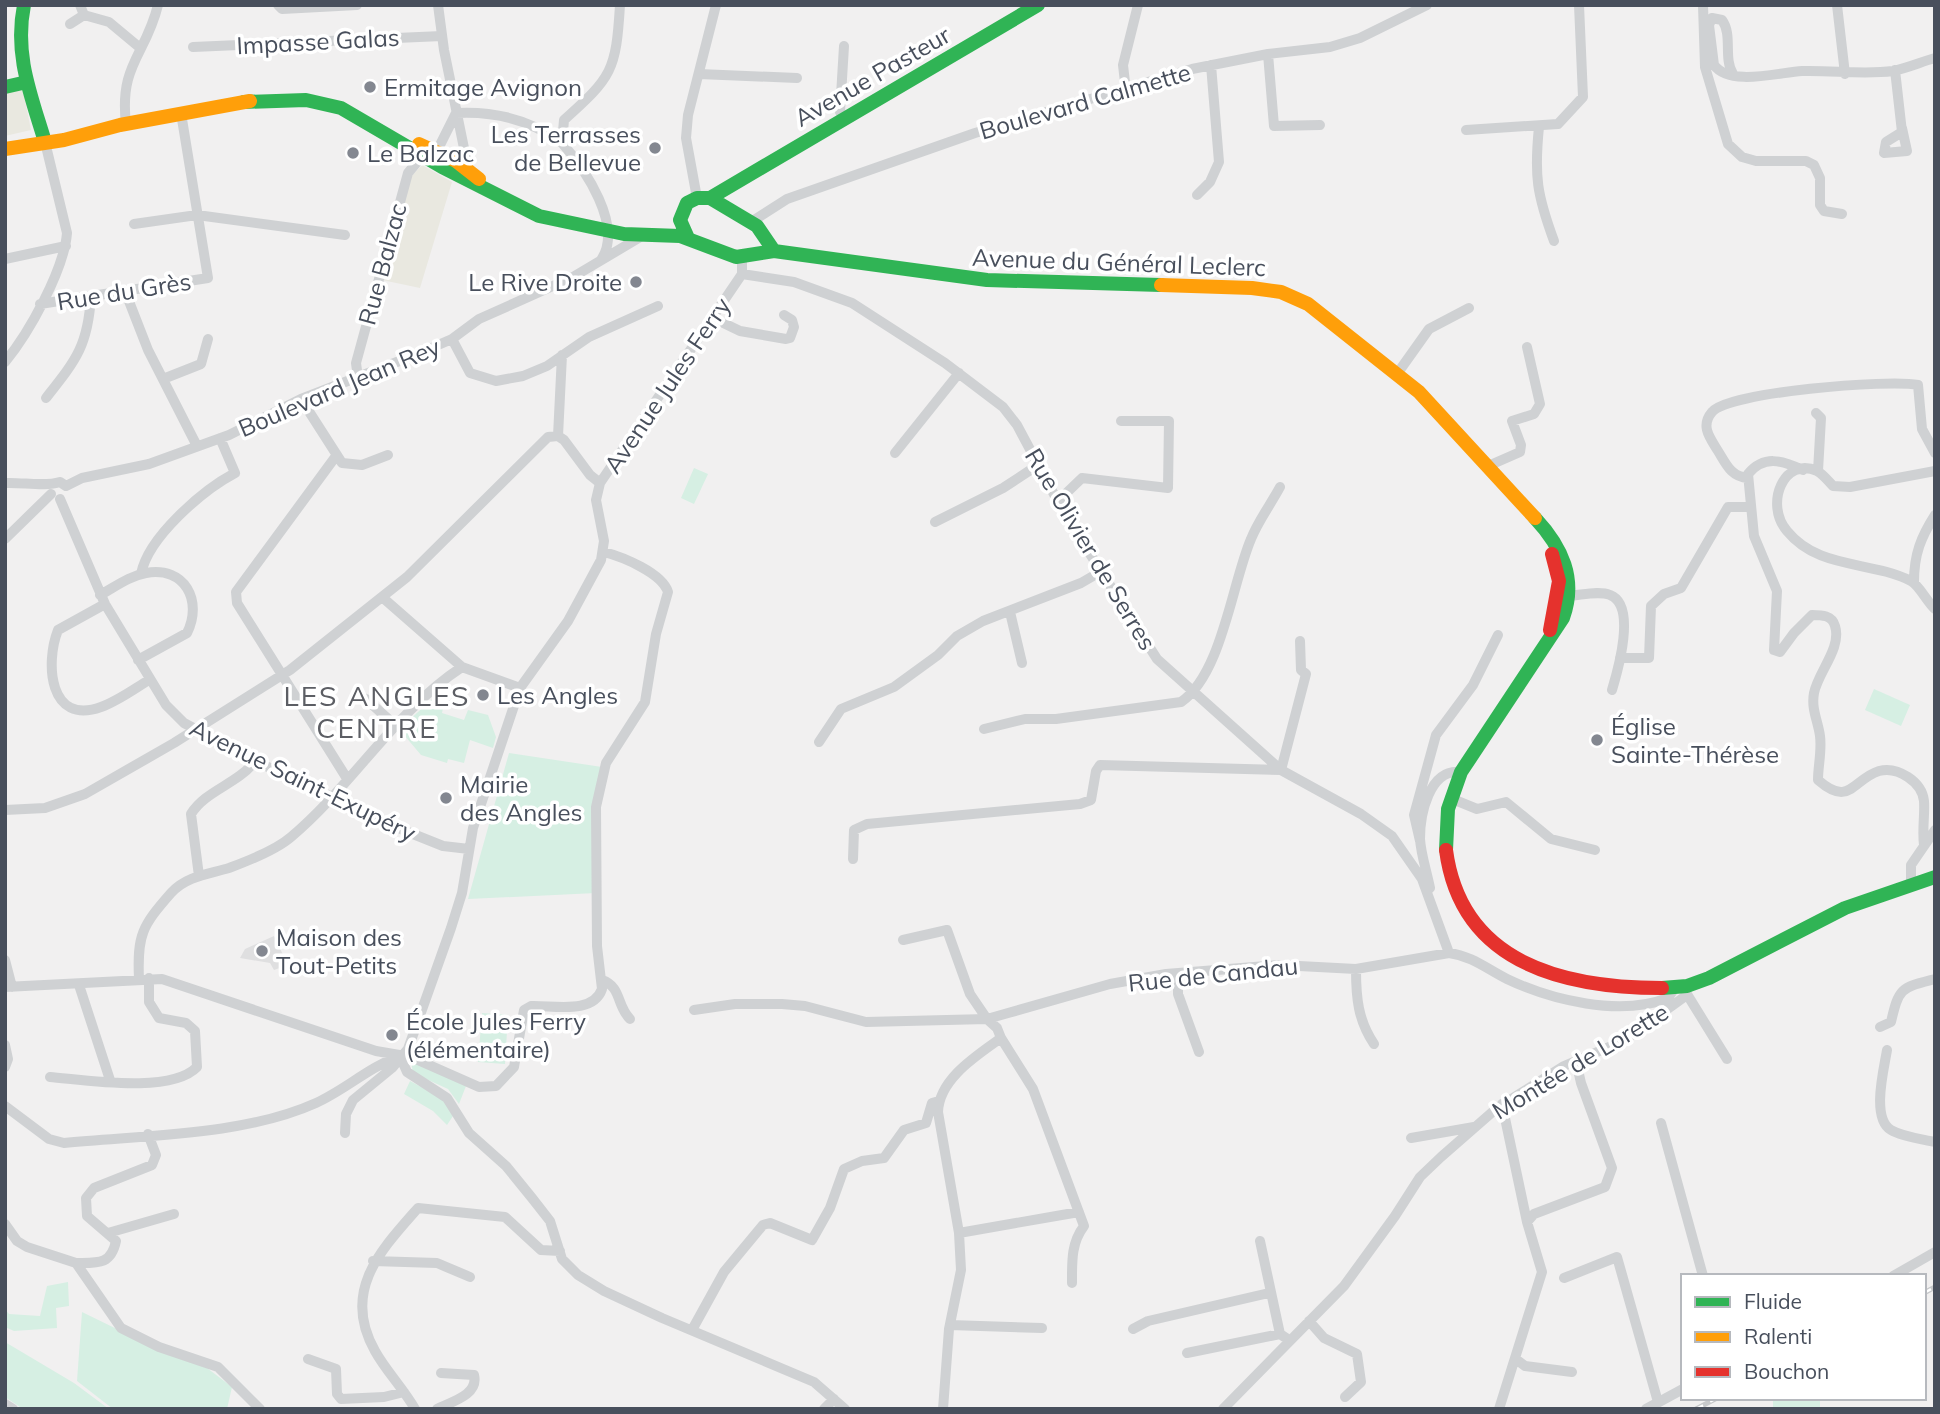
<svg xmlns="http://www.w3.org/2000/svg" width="1940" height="1414" font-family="Mulish,sans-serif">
<rect width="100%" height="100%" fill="#f1f0f0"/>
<!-- commercial -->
<path fill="#e9e8e0" d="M23,90L31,130L5,136V92Z
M422,165L452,182L420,288L382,280L409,179Z"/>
<!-- education -->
<path fill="#dfdfe0" d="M274,936L288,965L274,970L270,963L240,958L245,949Z"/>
<!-- green -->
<path fill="#d6efe3" d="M694,468L708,474L694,504L681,498Z
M1874,689L1910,705L1901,726L1865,710Z
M437,695L445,698L442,713L464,720L468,710L488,715L496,737L493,748L470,740L464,763L448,759L447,763L421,755L399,729Z
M509,753L602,767L596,893L468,899Z
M482,1013L508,1015L505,1064L478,1062Z
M411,1061L466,1086L459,1104L448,1089L413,1073Z
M410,1081L444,1099L455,1113L447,1125L433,1111L404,1094Z
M68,1282L69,1306L56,1308L57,1328L14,1331L5,1327V1309L9,1314L40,1316L47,1286Z
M82,1312L164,1352L207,1368L232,1387L227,1409H113L77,1381Z
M5,1342L74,1383L109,1409H23L5,1397Z
M1773,1398H1820V1409H1773Z"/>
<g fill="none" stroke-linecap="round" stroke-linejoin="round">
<!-- street -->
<path stroke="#cfd1d3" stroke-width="10" d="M80,5L84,15L109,22L139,47
M278,5L282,9L357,5
M438,5L444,50L466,158L459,168
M1703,5L1705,67L1728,144L1742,157L1756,161H1806L1814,165L1820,178V205L1824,211L1842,214
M1837,5L1845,74
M70,24L84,15
M193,47L442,36
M1268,54L1274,126L1320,125
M1895,70L1902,132L1886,142L1884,153L1907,151L1902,128
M699,74L797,78
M1733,74C1723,58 1733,35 1722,20L1712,18L1709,25L1714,65C1730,87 1780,72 1802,71C1833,70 1862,75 1893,71C1907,68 1921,62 1935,58
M1126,91L1123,65L1138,5
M456,113C494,111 531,120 562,143
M844,117L840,112L844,46
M126,124C119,64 146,55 158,5
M1539,127C1534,176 1537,195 1554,241
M1466,130L1558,124L1583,97L1579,5
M1197,195L1210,182L1219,162L1211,65
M697,198L686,138L688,115L716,5
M751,222L787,199L975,133L1192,69L1268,54L1330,47L1360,38L1427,5
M134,224L197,215L345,235
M5,259L66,246
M601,260C624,226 585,169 562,143L564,120C612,77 616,71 620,5
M742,274L794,282L852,303L945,363L1003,407L1017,425L1064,513L1157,659L1281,770L1361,814L1392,836L1422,879L1449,953C1472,956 1487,969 1507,979C1551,1000 1620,1017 1668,998L1675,988
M125,291L148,350L197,446
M40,304L208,278L181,113
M713,318L740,331L786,339L790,338L794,327L792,320L784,315
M452,339L470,373L496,381L523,376L547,366L589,337L658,306
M5,362C29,333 64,270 67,233L45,142
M1397,374L1429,329L1469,308
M358,378L356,363L408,173L422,156L438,149L456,113
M163,379L201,364L208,339
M46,398C76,360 88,346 91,296
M301,399L342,463L362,465L388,455
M1816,413L1821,418L1818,471
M558,436L562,355
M895,453L959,373
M336,456L236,592L237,603L346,777
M1488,466L1520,452L1521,445L1512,421L1534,414L1540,404L1527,347
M1803,470C1781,460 1764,455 1748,474L1754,536L1777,591L1774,650L1780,652L1794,633L1812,615C1822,615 1832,615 1835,626C1842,648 1818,672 1814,693C1811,709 1818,721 1820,736C1822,751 1818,766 1818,780C1850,808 1853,779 1879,771C1898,766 1922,782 1924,801C1925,815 1922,830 1924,845
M1935,471L1850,487L1833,486C1829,482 1823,474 1817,471C1784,456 1764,504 1787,531C1819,570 1869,560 1911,581C1919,585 1927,602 1935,609
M1748,478C1731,477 1726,464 1718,451C1710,438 1700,426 1712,412C1727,392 1890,379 1918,385L1922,429L1935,453
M5,483C22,482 45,487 60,482L66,486
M66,486L82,478L149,464L229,435L301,399L415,355L452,339L479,319L573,277L642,236
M60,499L105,604L166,705L184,723L255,761L403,830L443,846L469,849
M1058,501L1082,478L1168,488L1169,421H1121
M935,522L1003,488L1038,465
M5,539L51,494
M141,574C148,537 203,490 235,473L220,438
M1914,582C1914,554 1921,537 1935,515
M100,595C115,587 129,576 146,573C185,566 203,601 187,633L138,660
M1565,596C1579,596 1598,590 1610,595C1637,605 1618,670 1612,690
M382,597L462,667L520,688
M105,604L58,630C45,663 49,726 101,707C118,701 134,689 149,680
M1010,612L1022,663
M1620,658H1649L1651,606L1664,594L1681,588L1728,507H1749
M357,695L366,699L396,726
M984,729L1025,719H1056L1181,702C1222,674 1232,583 1251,539C1258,521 1271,504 1280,487
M819,742L841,709L894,687L938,655L957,636L983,621L1081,583L1100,572
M1450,798L1477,809L1506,802L1551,839L1595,850
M5,810L45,808L85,794L174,743L290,670L407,577L548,437L558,436L564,440L590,475L600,483
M1420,841L1414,815L1436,735L1473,685L1498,635
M853,859L854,830L867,824L1080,804L1091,800L1096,771L1100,765L1281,770L1306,674L1301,670L1300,641
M199,876L191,814C206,790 238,784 255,761
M1911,883V865L1935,830
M1430,888C1427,872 1421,855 1420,839C1420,815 1429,768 1461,772
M5,960L12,987
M1356,969C1356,998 1358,1020 1374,1044
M1178,974V994L1199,1052
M139,979C137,935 142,926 171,893C186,876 209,874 229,868C248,861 276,850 291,837C351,787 396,710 462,667
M602,980C622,987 616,1005 630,1019
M79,985L110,1080
M5,987L162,979L376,1051L411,1057L479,1087L496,1086L514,1067L524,1010L531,1006C553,1005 593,1015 602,989L597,946L596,807L606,763L645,702L656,634L668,592C662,573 623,557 604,552
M1685,991L1727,1059
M694,1010L735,1004H782L805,1006L866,1022L987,1019L970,994L947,930L903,940
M1880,1027L1891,1022C1899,987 1901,988 1935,979
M1001,1038L1033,1089L1084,1226C1071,1243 1072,1262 1072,1283
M5,1045L8,1059L5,1067
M1887,1050C1884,1069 1871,1118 1891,1130C1903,1137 1922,1139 1935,1142
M400,1056L407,1072L447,1098L469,1133L506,1166L532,1198L550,1221L562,1259L578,1275L604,1291L662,1318L814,1382L845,1409
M50,1077C86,1080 171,1094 197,1067L195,1031L186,1023L159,1018L149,1002V978
M5,1106L49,1139L64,1143C143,1135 243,1136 316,1103C345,1090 369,1067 400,1056
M1661,1123L1703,1276
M345,1133L346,1114L353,1100L392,1068L408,1049L451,928L462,893L473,828L520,688L568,621L601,560L604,541L596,500L600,483L742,274V258
M1411,1138L1474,1127
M1527,1222L1534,1214L1605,1187L1612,1168L1581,1083L1576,1061
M5,1224L17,1241L27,1247L76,1263L121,1328L159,1347L218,1367L260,1409
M108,1233L174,1214
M959,1233L1079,1212
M1260,1241L1280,1334L1289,1340
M373,1261L437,1263L470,1277
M76,1263C98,1263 111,1265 116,1241L87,1216L86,1198L94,1188L152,1165L156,1155L148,1134
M1893,1276L1935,1252
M1564,1278L1617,1257L1658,1402
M1309,1321L1324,1338L1357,1354L1361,1382L1345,1397
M950,1325L1042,1328
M1133,1329L1148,1321L1269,1293
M692,1330L724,1272L763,1225L770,1223L812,1240L830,1208L844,1169L862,1161L884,1158L904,1130L926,1123L932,1103L939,1101
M1187,1353L1280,1334
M308,1359L336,1369L337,1394L341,1399L384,1397L404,1392
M1517,1360L1525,1366L1572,1372
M5,1404L13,1409
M415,1409C403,1388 386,1371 375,1351C341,1291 381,1250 418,1208L505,1217L541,1250L560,1251
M437,1409C451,1402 479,1395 474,1375L441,1373
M824,1409L834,1399
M943,1409L949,1329L961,1270L959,1233L938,1112C939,1079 976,1056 1001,1038L997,1028L987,1019L1110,984L1166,974L1280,965L1356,969L1449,953
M1223,1409L1344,1286L1395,1216L1420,1177L1441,1157L1497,1108L1564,1066L1623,1041L1687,995
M1499,1409L1542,1272L1527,1222L1502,1104
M1646,1409L1683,1389"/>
<!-- fast -->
<path stroke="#30b455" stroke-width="14" d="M24,5C14,55 31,95 45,142
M5,87L27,82
M244,102L306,100L341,108L442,167L539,216L624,234L680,236L736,257L774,251
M710,198L1038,5
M688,238L680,220L687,203L697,198H710L757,226L774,251L987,280L1161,285
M1446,850L1448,809L1461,772L1563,618C1577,579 1562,547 1535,518
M1662,988L1687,986L1709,978L1845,908L1935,877"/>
<!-- slow -->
<path stroke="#ff9f0a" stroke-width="14" d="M419,144L456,161L479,179
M5,149L64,140L120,125L250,101
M1161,285L1252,288L1281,292L1308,304L1419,392L1535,518"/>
<!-- jam -->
<path stroke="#e5322d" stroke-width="14" d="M1550,630L1559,581L1552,554
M1446,850C1461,964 1564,988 1662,988"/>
<!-- rail casing -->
<g stroke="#c7c9cb" stroke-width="5">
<path id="rail" d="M1924,1293L1935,1287
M1696,1409L1717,1398"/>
</g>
<!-- rail -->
<use href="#rail" stroke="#fff" stroke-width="2.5" stroke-dasharray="8" stroke-linecap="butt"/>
</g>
<!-- markers -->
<g fill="#838790" stroke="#fff" stroke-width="2.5">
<circle cx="370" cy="87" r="7"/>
<circle cx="655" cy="148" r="7"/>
<circle cx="353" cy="153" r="7"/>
<circle cx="636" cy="282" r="7"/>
<circle cx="483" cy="695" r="7"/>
<circle cx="1597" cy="740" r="7"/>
<circle cx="446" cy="798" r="7"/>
<circle cx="262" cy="951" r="7"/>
<circle cx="392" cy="1035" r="7"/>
</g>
<g text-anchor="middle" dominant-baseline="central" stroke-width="7" stroke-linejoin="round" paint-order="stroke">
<!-- street labels -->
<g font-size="24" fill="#484f5c" stroke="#fff">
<text transform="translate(318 41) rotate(-3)">Impasse Galas</text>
<text transform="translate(872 76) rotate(-30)">Avenue Pasteur</text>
<text transform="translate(1085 101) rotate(-16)">Boulevard Calmette</text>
<text transform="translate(1119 262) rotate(2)">Avenue du Général Leclerc</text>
<text transform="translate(382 264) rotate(-75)">Rue Balzac</text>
<text transform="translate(124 291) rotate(-9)">Rue du Grès</text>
<text transform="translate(667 385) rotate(-56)">Avenue Jules Ferry</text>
<text transform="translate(339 387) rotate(-23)">Boulevard Jean Rey</text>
<text transform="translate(1091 549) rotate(59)">Rue Olivier de Serres</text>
<text transform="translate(303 780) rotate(26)">Avenue Saint-Exupéry</text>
<text transform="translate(1213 974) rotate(-6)">Rue de Candau</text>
<text transform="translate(1580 1061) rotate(-31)">Montée de Lorette</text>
</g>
<!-- poi labels -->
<g font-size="24" fill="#484f5c" stroke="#fff" text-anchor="start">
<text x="384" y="87">Ermitage Avignon</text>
<text x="641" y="134" text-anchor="end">Les Terrasses<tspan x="641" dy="28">de Bellevue</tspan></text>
<text x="367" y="153">Le Balzac</text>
<text x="622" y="282" text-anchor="end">Le Rive Droite</text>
<text x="497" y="695">Les Angles</text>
<text x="1611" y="726">Église<tspan x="1611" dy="28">Sainte-Thérèse</tspan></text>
<text x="460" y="784">Mairie<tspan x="460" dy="28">des Angles</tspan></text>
<text x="276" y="937">Maison des<tspan x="276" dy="28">Tout-Petits</tspan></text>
<text x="406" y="1021">École Jules Ferry<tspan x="406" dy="28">(élémentaire)</tspan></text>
</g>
<!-- quarter labels -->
<g font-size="28" letter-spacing="2" fill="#5c5e64" stroke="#fff">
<text x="377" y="695">LES ANGLES<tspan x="377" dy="32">CENTRE</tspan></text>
</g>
</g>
<!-- border -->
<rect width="1940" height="1414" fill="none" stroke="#484f5c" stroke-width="14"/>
<!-- legend -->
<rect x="1681" y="1274" width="245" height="126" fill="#ffffff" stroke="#b6b9be" stroke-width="2"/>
<rect x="1695" y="1297" width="35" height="10" fill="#30b455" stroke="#b6b9be" stroke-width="2"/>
<text x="1744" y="1309" font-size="21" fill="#484f5c">Fluide</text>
<rect x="1695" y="1332" width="35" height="10" fill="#ff9f0a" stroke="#b6b9be" stroke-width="2"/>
<text x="1744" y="1344" font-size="21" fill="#484f5c">Ralenti</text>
<rect x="1695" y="1367" width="35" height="10" fill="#e5322d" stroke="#b6b9be" stroke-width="2"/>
<text x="1744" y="1379" font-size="21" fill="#484f5c">Bouchon</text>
</svg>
